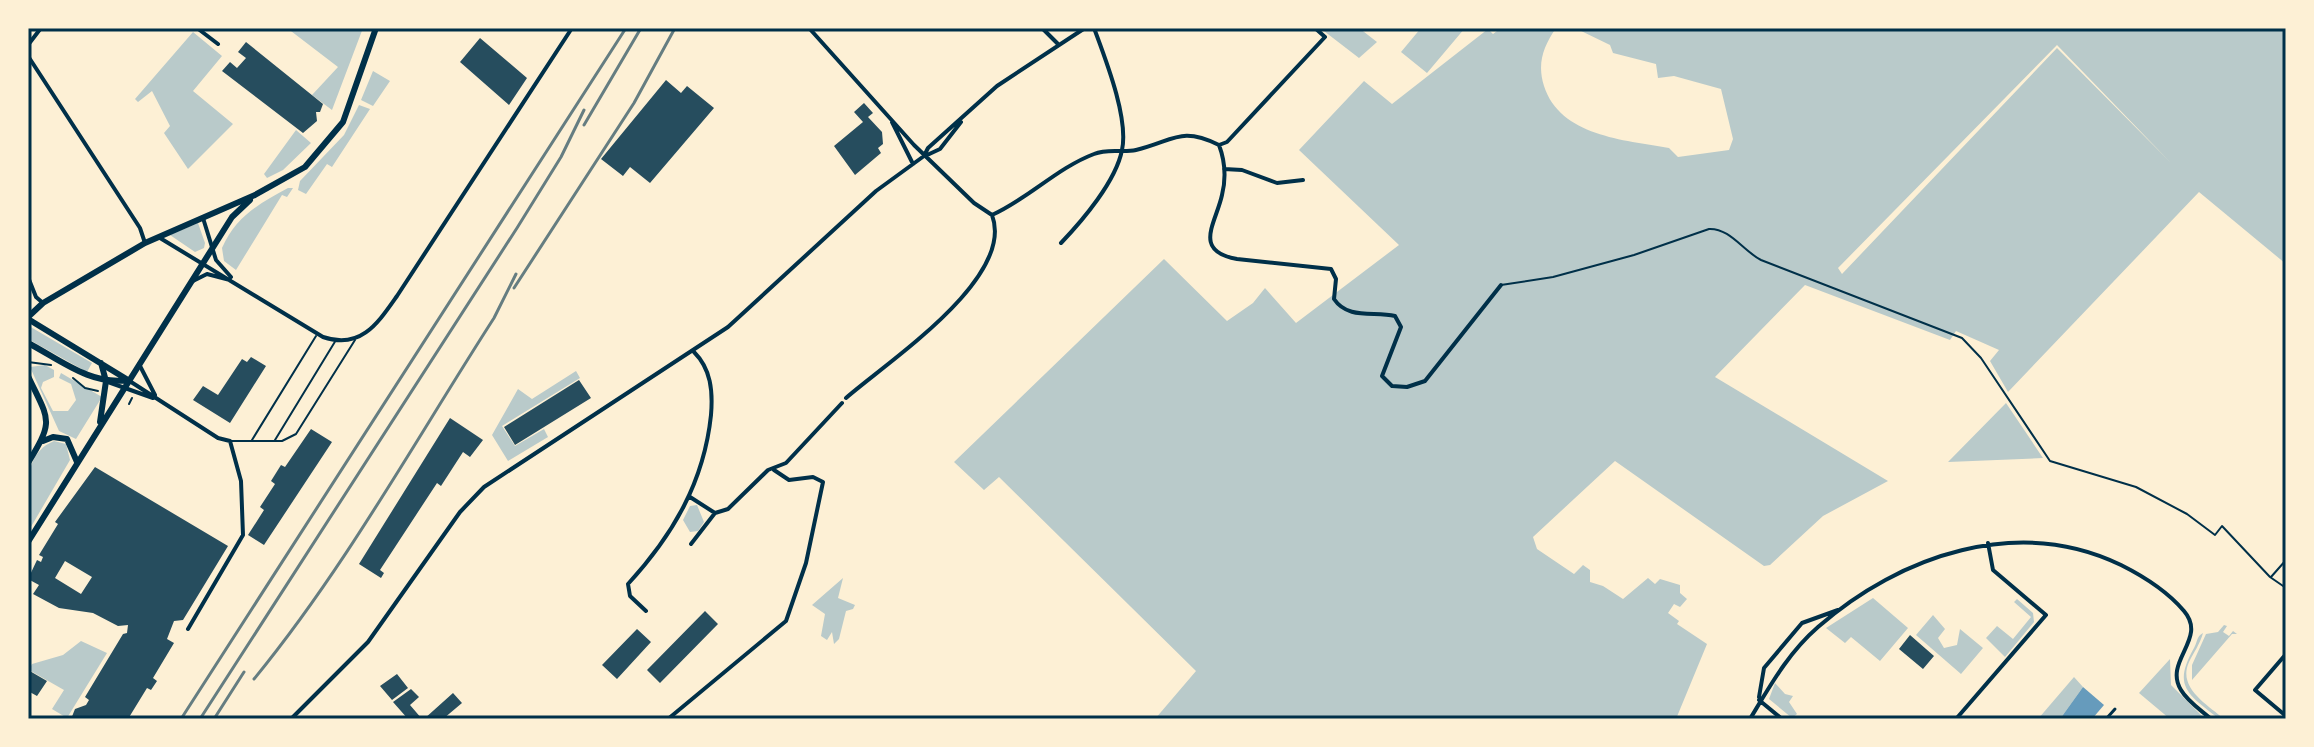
<svg xmlns="http://www.w3.org/2000/svg" width="2314" height="747" font-family="Inter,sans-serif">
<rect width="100%" height="100%" fill="#fdf0d5"/>
<!-- green -->
<path fill="#b9caca" fill-rule="evenodd" d="M287,28H363L332,110L312,95L338,67Z
M1320,28H1359L1377,42L1359,58Z
M1421,28H1465L1427,73L1401,52Z
M1501,28H1556C1543,47 1537,64 1544,86C1560,136 1624,140 1669,148L1678,157L1729,150L1733,139L1721,89L1674,76L1658,78L1656,64L1613,53L1610,45L1575,28H2286V264L2199,192L2008,392L1990,361L1999,350L1956,331L1950,340L1805,285L1715,377L1888,481L1823,516L1770,565L1764,566L1615,461L1533,537L1537,549L1574,574L1583,565L1590,570V582L1603,586L1623,599L1648,578L1655,584L1660,579L1680,585V593L1687,599L1680,607L1674,604L1668,613L1679,621L1677,624L1707,644L1676,719H1155L1196,671L999,477L984,490L954,462L1164,259L1227,321L1253,303L1265,288L1296,323L1399,245L1299,150L1364,81L1392,104L1488,29L1493,34ZM2057,45L2171,163L2057,48L1842,274L1838,268Z
M193,32L222,56L193,91L233,124L188,169L164,133L170,126L152,91L138,102L135,99Z
M373,71L390,81L373,106L361,100Z
M359,105L370,109L332,167L327,164L306,194L298,190L300,181L344,135Z
M296,130L311,143L283,170L267,178L264,174Z
M288,188H293L287,197L282,195L236,270L224,261L222,248C236,216 259,204 288,188Z
M198,223L205,243L204,248L195,252L170,235Z
M29,326L92,363L87,372L28,339Z
M45,365L54,370V377L43,382L41,388L53,411H68L76,400L71,384L59,378L61,373L102,397L76,439L59,431L30,367Z
M576,371L580,378L502,426L515,446L544,429L548,437L508,461L492,435L518,389L532,399Z
M2006,403L2043,458L1948,462Z
M54,441L66,444L70,460L28,532C28,502 19,455 54,441Z
M697,505L704,522L698,531L690,532L683,520L690,506Z
M843,578L838,598L855,605L853,609L846,611L839,639L834,644L832,632L827,640L821,636L825,614L812,605Z
M1873,598L1908,628L1880,661L1851,637L1845,643L1826,628Z
M2017,599L2033,613L2034,622L2005,657L1986,638L1997,626L2013,639L2031,617L2014,602Z
M1933,615L1945,629L1938,638L1944,648L1957,645L1960,629L1983,648L1961,674L1916,635Z
M2224,625L2227,626L2223,632L2229,636L2233,631L2237,634H2232L2192,680V665L2206,634L2218,632Z
M2203,633C2200,644 2194,652 2189,662C2177,688 2208,705 2224,719H2219C2188,694 2172,687 2194,648C2198,641 2196,637 2203,633Z
M81,641L107,653L67,718L52,709L64,690L29,670L32,664L63,655Z
M2170,659L2171,685L2205,719H2170L2139,693Z
M2074,677L2083,687L2060,719H2038Z
M1775,683L1785,694L1793,696L1789,702L1797,714L1792,718L1769,699Z"/>
<!-- water -->
<path fill="#669bbc" d="M2083,687L2104,705L2092,719H2060Z"/>
<!-- building -->
<path fill="#264d5e" fill-rule="evenodd" d="M480,38L527,78L509,105L460,62Z
M246,42L323,104L320,112H316L317,121L303,133L222,71L230,62L237,68L246,58L238,52Z
M666,80L681,93L687,86L714,108L650,183L630,167L623,176L601,159Z
M864,103L873,113L868,117L882,132L883,144L878,148L881,153L855,175L834,146L863,122L854,112Z
M251,357L266,366L230,423L193,400L203,386L218,395L242,359L247,362Z
M579,380L591,398L515,445L504,427Z
M450,418L483,440L470,457L463,452L441,486L437,483L380,570L384,573L381,578L359,564Z
M311,429L332,442L264,545L248,535L264,510L260,507L275,484L271,481L281,465L285,467Z
M95,467L228,546L183,620L174,621L167,639L174,643L153,678L157,681L151,690L147,688L128,719H71L75,709L86,705L89,700L85,697L123,634L127,633L128,625L118,626L93,613L59,608L33,594L39,585L28,579L37,560L41,562L43,557L39,555L58,524L55,522ZM65,561L92,577L81,594L55,578Z
M705,611L718,624L660,683L647,670Z
M637,629L651,642L617,679L602,665Z
M1910,635L1934,656L1923,669L1899,649Z
M28,670L47,681L37,696L28,691Z
M397,674L408,688L392,700L380,686Z
M411,689L419,697L410,705L422,719H408L393,702Z
M453,693L462,703L443,719H424Z"/>
<g fill="none" stroke-linecap="round" stroke-linejoin="round">
<!-- path -->
<path stroke="#003049" stroke-width="2" d="M28,362L51,365
M73,378L85,388L98,391
M129,404L132,398"/>
<!-- service -->
<path stroke="#003049" stroke-width="2" d="M1501,285L1553,277L1634,255L1709,229C1730,228 1743,251 1761,260L1962,338L1981,358L2050,461L2136,487L2187,514L2215,535L2222,526L2270,577L2286,588
M252,440L316,336
M275,440L336,340
M231,441H282L296,434L355,340
M2271,577L2286,560"/>
<!-- pedestrian -->
<path stroke="#003049" stroke-width="3" d="M2106,719L2115,709"/>
<!-- minor -->
<path stroke="#003049" stroke-width="4" d="M197,28L218,44
M809,28L914,145L974,203L992,215C1028,199 1057,168 1094,154C1108,148 1122,153 1136,150C1174,141 1180,126 1219,145L1227,142L1325,37L1315,28
M1042,28L1058,44
M28,45L41,28
M28,56L140,228L145,243
M892,122L913,164
M1219,145C1225,161 1226,179 1222,195C1216,223 1192,251 1237,259L1331,269L1336,279L1334,299C1348,320 1374,311 1395,316L1401,327L1382,376L1392,386L1407,387L1425,381L1501,285
M925,156L940,149L961,122
M1224,169L1242,170L1277,183L1303,180
M203,218L216,260L231,277
M160,238L323,337C361,350 378,323 397,296L572,28
M1061,243C1083,220 1116,181 1122,150C1129,118 1105,58 1094,28
M28,277L36,297L43,303
M193,281L207,274L230,280
M139,364L155,395
M128,380L218,438L230,441L241,481L243,535L188,629
M108,382L153,398
M846,398C887,362 1016,278 992,215
M690,497L715,513L691,544
M715,513L728,509L768,470L786,463L842,403
M646,611L630,596L628,584C673,535 704,482 711,415C713,391 711,369 694,352
M2286,654L2255,690L2286,716
M1759,697L1764,668L1802,623L1838,610
M1759,700L1782,719
M291,719L368,642L460,512L484,487L728,327L876,191L924,156L928,148L997,86L1085,28
M668,719L786,621L806,563L823,482L813,477L789,480L774,470
M1750,719C1770,686 1788,653 1818,627C1900,555 2018,515 2121,565C2143,576 2168,592 2184,611C2208,639 2163,661 2181,690C2188,702 2201,710 2211,719
M1956,719L2046,615L1993,570L1988,543"/>
<!-- secondary -->
<path stroke="#003049" stroke-width="6" d="M28,317L43,303L145,243L255,195L305,167L343,122L376,28
M28,319L128,380
M28,343C59,359 91,386 128,380
M28,376C49,421 55,419 28,463
M100,422L106,381L101,363
M43,441L53,437L67,439L77,462
M28,542L232,217L250,200"/>
<!-- rail -->
<path stroke="#657d81" stroke-width="3" d="M584,125L641,28
M514,288L634,103L675,28
M254,679C345,568 416,439 494,318L516,274
M181,719L626,28
M200,719L517,228L561,157L584,110
M214,719L244,672"/>
</g>
<!-- border -->
<rect width="2314" height="747" fill="none" stroke="#fdf0d5" stroke-width="60"/>
<rect x="30" y="30" width="2254" height="687" fill="none" stroke="#003049" stroke-width="3"/>
</svg>
